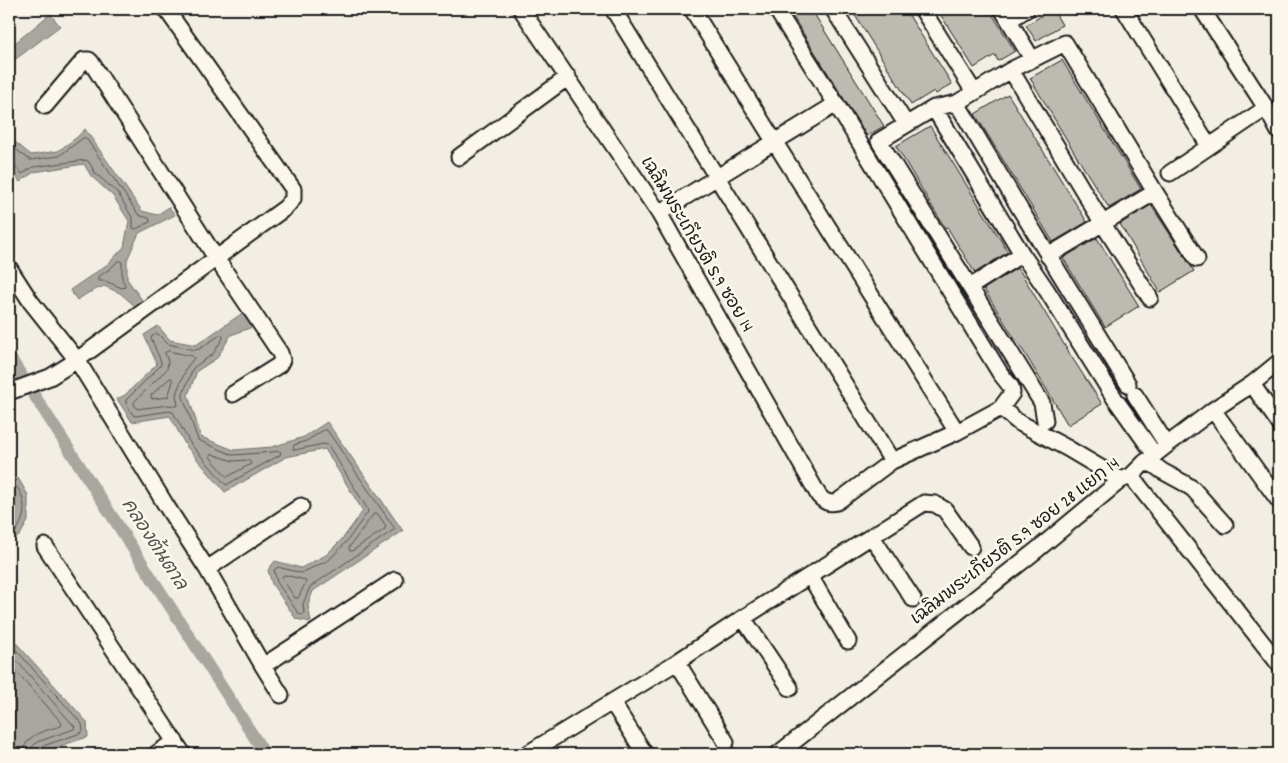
<svg xmlns="http://www.w3.org/2000/svg" width="1288" height="763" font-family="Dekko,'Playpen Sans Thai',sans-serif">
<rect width="100%" height="100%" fill="#f2eee4"/>
<filter id="ink" filterUnits="userSpaceOnUse"><feTurbulence type="fractalNoise" baseFrequency=".02" numOctaves="2"/><feDisplacementMap in="SourceGraphic" scale="10" xChannelSelector="R" yChannelSelector="G"/><feConvolveMatrix kernelMatrix="1 2 1 2 8 2 1 2 1" color-interpolation-filters="sRGB"/></filter>
<g filter="url(#ink)">
<!-- water -->
<path fill="#a9a6a0" stroke="#716f6b" d="M50,14L60,26L9,64V48Z
M85,129L142,211L157,215L169,207L175,215L139,233L127,260V279L142,300L136,307L120,293L104,286L88,293L77,300L70,290L108,264L124,247L129,221L113,196L91,176L84,164L34,172L20,182L9,166V137L31,155L58,151L76,138Z
M247,310L255,326L231,335L217,358L197,371L188,395L201,437L234,450L272,447L304,437L327,422L403,531L313,591L308,605L311,622L296,619L272,584L268,570L275,561L301,568L326,555L343,538L363,511L325,449L286,457L225,492L186,446L170,416L132,422L117,399L125,395L157,364L144,335L158,326L170,340L196,345Z
M18,478L28,495V521L20,535L9,544V485Z
M9,635L87,722L88,737L35,754H9Z"/>
<g fill="none" stroke-linecap="round" stroke-linejoin="round">
<!-- shore -->
<path stroke="#545351" stroke-width="1" d="M9,144L27,158L31,160L59,156L83,138H86L138,214L141,216L149,218L150,222L136,229L133,228V219L118,193L95,173L89,162L86,160L33,167L22,174L14,165L9,164
M118,261H120L122,262V279L125,285V287L122,288L105,281H98V277L111,268Z
M156,334H158L168,344L195,350L199,349L220,335L223,336V338L213,354L193,368L183,394V397L198,440L233,455L273,452L278,451L281,452L280,455L226,485L190,443L173,412L169,411L136,416L133,415L126,403V400L161,365V362L151,338L152,336Z
M168,351L192,356L194,358L187,367L177,391L176,396L178,405L176,406L168,405L137,409L134,404V402L167,369L168,362L165,353Z
M171,378L173,381L168,397L152,399L151,395L169,379Z
M324,430H327L395,529L310,587L303,604L304,613L302,615L298,613L277,582L274,570L278,567L301,573L329,560L347,541L368,512L367,508L328,445L323,444L295,450L293,449L294,445L306,441Z
M212,454L233,461L249,460L251,464L227,477L211,458L210,456Z
M9,488L17,487C29,504 25,525 9,538
M374,514H378L386,526L385,529L352,551H350L349,548Z
M285,575L305,580L306,582L298,598H295L283,580L282,577Z
M9,642L82,724L83,731L81,733L40,747L37,750V754
M9,652L75,727L74,729L37,742L32,747L31,754
M9,663L62,723L61,726C45,731 24,734 23,754"/>
<!-- canal -->
<path stroke="#a9a6a0" stroke-width="12" d="M9,356L265,754"/>
</g>
<!-- building -->
<path fill="#bdbab1" stroke="#1c1c1c" d="M788,9H811L884,126L867,136Z
M851,9H905L952,84L936,94L934,91L911,105Z
M937,9H989L1015,51L998,61L995,55L974,68Z
M1053,9L1062,25L1036,41L1026,25Z
M1062,60L1141,189L1109,208L1080,162L1030,78Z
M1008,94L1087,222L1053,242L975,114Z
M930,126L1008,252L975,273L947,227L945,228L896,146Z
M1151,205L1194,271L1160,292L1120,224Z
M1097,238L1139,306L1105,327L1063,258Z
M1017,268L1019,271H1020L1071,356L1102,404L1068,425L1027,357L1017,341H1016L984,289Z"/>
<g fill="none" stroke-linecap="round" stroke-linejoin="round">
<!-- minor casing -->
<g stroke="#1c1c1c" stroke-width="19">
<path id="minor" d="M521,9L659,213L819,496C825,502 828,504 837,502L892,461L957,432L1001,408L1012,393L1011,387L1000,373L836,104L776,9
M613,9L892,461
M692,9L774,141L957,432
M833,9L906,124
M922,9L974,92
M1002,9L1032,59
M1124,9L1209,146
M1202,9L1266,108L1279,132
M1009,20L1027,9
M1011,70L1103,224L1150,298
M957,103L1020,209L1128,384
M45,106L84,60H89L91,62L216,258L280,353L282,360L279,365L233,394
M934,108L1022,254L1046,289L1115,399L1155,455
M459,157L568,77
M1170,173L1266,108
M659,213L836,104
M1048,256L1155,192
M9,268L31,302L77,360L167,507L207,569L263,666L395,580
M970,287L1022,254
M1252,384L1279,423
M9,392L50,377L77,360L285,208L293,199V189L166,9
M1135,395L1167,445
M1001,408L1018,422L1067,448L1121,480
M1213,410L1279,501
M1045,421L1042,403L879,141L934,108L957,103L1011,70L1065,43L1155,192L1197,259
M1144,463L1154,465L1162,471L1184,483L1193,489L1225,525
M1131,476L1279,664
M872,537L913,599
M45,546L183,754
M207,569L301,506
M810,576L848,641
M743,618L790,688
M677,662L726,742
M263,666L281,695
M612,702L645,754
M156,754L175,741
M527,754L677,662L743,618L924,503L935,504L945,510L971,547
M778,754L1038,549L1121,480L1131,476L1144,463L1167,445L1213,410L1252,384L1279,362"/>
</g>
<!-- minor -->
<use href="#minor" stroke="#fbf7ec" stroke-width="15"/>
</g>
</g>
<g text-anchor="middle" dominant-baseline="central" stroke-width="5" stroke-linejoin="round" paint-order="stroke">
<!-- street labels -->
<g font-size="18" fill="#1c1c1c" stroke="#fbf7ec">
<text transform="translate(696 245) rotate(59)">เฉลิมพระเกียรติ ร.9 ซอย 14</text>
<text transform="translate(1016 542) rotate(-38)">เฉลิมพระเกียรติ ร.9 ซอย 28 แยก 14</text>
</g>
<!-- water labels -->
<g font-size="19" font-style="italic" fill="#545351" stroke="#fbf7ec">
<text transform="translate(153 545) rotate(57)">คลองต้นตาล</text>
</g>
</g>
<!-- margin -->
<rect width="1288" height="763" fill="none" stroke="#fbf7ec" stroke-width="30"/>
<rect x="15" y="15" width="1258" height="733" fill="none" stroke="#1c1c1c" stroke-width="2" filter="url(#ink)"/>
</svg>
